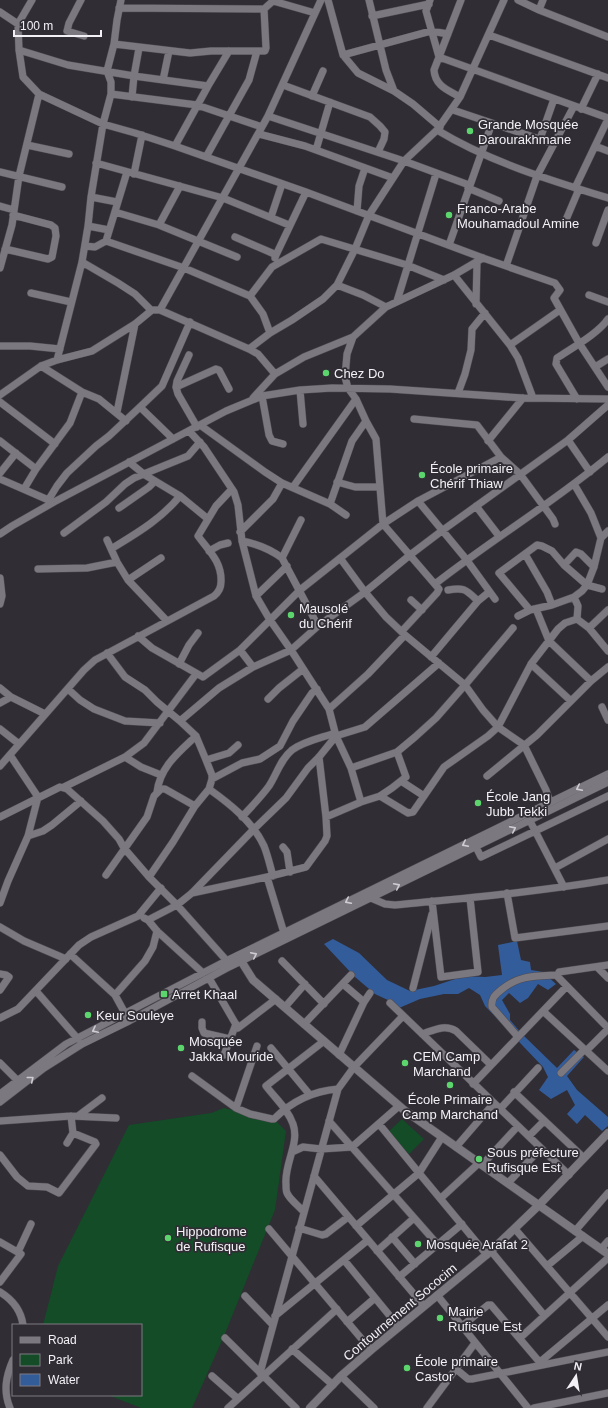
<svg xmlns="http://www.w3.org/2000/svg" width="608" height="1408" font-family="Helvetica,sans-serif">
<rect width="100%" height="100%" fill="#302d34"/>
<!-- green -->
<path fill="#134c27" d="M224,1108L275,1120L286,1131L275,1210L224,1336L192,1408H141L108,1395H141V1325H43L58,1266L129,1125L211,1113Z
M402,1119L424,1139L409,1154L388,1132Z"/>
<!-- water -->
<path fill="#335c9b" d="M333,939L359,953L387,980L410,991L434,986L464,976L485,977L502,975L498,945L517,941L521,960L530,962L531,970L543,972L556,984L548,990L538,984L528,998L520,1003L509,993L502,1000L510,1014V1020L521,1033L557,1068L574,1050L584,1057L567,1076L577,1090L608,1117V1126L602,1131L585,1115L577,1124L567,1114L575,1105L567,1090L551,1099L539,1090L548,1077L543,1067L485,1006L480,995L469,988L458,994H444L420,999L399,1008L392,1002L375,994L355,977L324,944Z"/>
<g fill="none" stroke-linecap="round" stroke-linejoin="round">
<!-- minor casing -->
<g stroke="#4d4b50" stroke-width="8">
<path id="minor" d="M32,0L18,24L19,50L23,77L39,94L103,124L135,133L175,146L306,192L483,258L555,283L560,290L554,298L579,343L608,387
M81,0L69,23L67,31L84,36
M328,0L343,55L358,73L394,91
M369,0L386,70L394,91L413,104L440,127
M430,0L426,11L439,57L608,118
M518,0L539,10L608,37
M119,8L264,9
M539,10L543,0
M0,12L18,24
M372,16L429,4
M489,35L608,78
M114,44L190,53L211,51H265L266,48L264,9L273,1L315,13
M19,50L68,65L134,76L208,86
M343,55L431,31L448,34
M163,80L169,51
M283,85L370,117L380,126L385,132L384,139L378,152
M111,94L197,105L262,127
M312,96L323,71
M132,97L134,76L139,48
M460,97C448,90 435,86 434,70L461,0
M581,109L598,74
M453,110L554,144
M268,116L404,161L469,185
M437,130C490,162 549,180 608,198
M259,134L305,146L393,178
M540,139L554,99
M27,145L69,154
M175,146L208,86L229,51
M595,146L608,119
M316,150L330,102
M206,157L249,80L257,51
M96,163L223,198L289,225
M0,172L62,187
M134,174L142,135
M468,188L499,201
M575,188L595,146L608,151
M91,197L117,202
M0,206L14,210
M357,211L359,186L365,168
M115,212L159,225L237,257
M271,217L282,184
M565,222L579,189
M159,225L180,186
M88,226L109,230
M235,237L272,253L276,255L275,258
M106,241L184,268L250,296L263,314L270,333
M596,243L608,210
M449,245L492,123
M85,246L95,247L106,241L127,172
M5,249L48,259L52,257L56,236L55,228L51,225L13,215
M276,255L306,192
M82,262L118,283L135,294L151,310
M506,266L537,176L574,106
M0,268L12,225L19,176L39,94
M454,275L510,345L518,358L533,398
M337,285L363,295L386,307
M31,293L71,302
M589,295L608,302
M250,296L272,267L321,239L407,265L444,280
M397,301L436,174
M476,304L477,262
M160,310L268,116L321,0
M353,337L347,354L345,377L348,388L356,399L366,421L376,439L383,524L439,589L437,593L402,631
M510,345L560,310
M0,346H30L60,349
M249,349L270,333L292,320L323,299L337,285L355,249L369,215L404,161L437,130L460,97L504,0
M57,360L82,262L88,226L91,197L103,124L111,94V82L107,71L114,44L117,20L121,0
M41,366L82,392L99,399L126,421
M595,367L608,359
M176,387L177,381L189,355
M300,390L303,424
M458,393L465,374L471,350L472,329L485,313
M0,395L41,366L57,360L92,351L135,324L152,310H160L249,349L258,354L275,374
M262,396L269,435L272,441L283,444
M253,398L275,374L304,357L353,337L386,307L454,275L483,258
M577,399L556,364L557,358C572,348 599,333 608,319
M0,402L55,444
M140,407L173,439
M117,412L135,324
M414,419L477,425L501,457L520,474L553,519L555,524
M200,425L265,472L282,483L330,504L346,515
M197,427L178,394L176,387L216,369L219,370L229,389
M189,431L204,447L234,492L238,505L242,541L256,596L270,620L291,650L329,709L336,736L351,768L361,802
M568,440L590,472
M0,441L36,469
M488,441L523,398
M129,462L145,475L180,496L208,519
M0,473L16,453
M0,479L53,502
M337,482L355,487H380
M293,487L356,399
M24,489L36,469L70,423L82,392
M49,499L57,486L67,473L96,446L109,436L140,407L162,386L190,322
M418,501L466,559L495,599
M330,504L352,441L366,421
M476,506L499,536
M119,508L149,487L155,481
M240,532L273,499L282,483
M64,533L106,502L125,484L134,478L188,456L200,442
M0,534L12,526L54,502L226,411L262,396L300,390L332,388L390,389L523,398L608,399
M601,538L608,531
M107,540L117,562L128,580L167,621
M242,541C257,544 270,549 282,558L318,626
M111,549C137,533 160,520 180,496
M209,551L220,545L228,543
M525,554L547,592L552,605
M282,558L301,520
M340,558L365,592L386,617L405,635L465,685L483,710L498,727L524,745L546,790L550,802
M564,565L576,552L581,554L594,567
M38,569L87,568L117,562
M0,578L2,596L0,604
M128,580L161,558
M435,584C491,540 553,503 608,457
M448,590C465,587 466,590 478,601
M256,596L287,566
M574,597L578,606L577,619L589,628L608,651
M411,600L422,610
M536,609L549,641L591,681
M530,610L499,573L537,545L542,546L552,551L564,565L587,585L602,589
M518,616L530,610L552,605L574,597L582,591L587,585L594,567L601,538L591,513L574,484
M589,628L608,610
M138,636L152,648L203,677L240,650L300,590L383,524L418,501L501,457
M240,650L253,667
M107,653L125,677L145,690L157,702L180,721L196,736L206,760L212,775V779L209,789L195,806L173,842L149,877
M431,657L478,601L489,592
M179,664L189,645L198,633
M531,664L571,701
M0,688L11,697
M68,689L80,700L94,709L125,721L160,723
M268,699L279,688L303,669
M0,703L11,697L45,714
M602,707L608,720
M329,709L368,674L405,635
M180,721L219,688L253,667L291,650L318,626L365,592L410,555L443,530L568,440L608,405
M0,729L19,744
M125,757L141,767L161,775
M206,760L229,753L238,745
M0,766L84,670L95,660L214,596C219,592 221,588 221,582C222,562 209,551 198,536L216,506L232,489
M351,768L397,752L415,737L436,718L465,685L513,628
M487,776L537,735L591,681L608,667
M212,779L242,763L260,759L280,746L293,721L312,693L317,689
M401,781L424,796
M64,787L125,757L144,743L196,674
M209,789C230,804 253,822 264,846C268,856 270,866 273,876
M157,792C160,767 178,753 196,736
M380,796L408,813L413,812L444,767L488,736L498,727L531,664L558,629L565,623L577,619
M0,817L60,787L67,789L103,821L119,839L124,848L149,877L177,905L227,961
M242,817C251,807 261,797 269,786C277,774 280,760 292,750C304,741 321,738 335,733
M326,817L361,802L380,796L392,788L406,777L397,752
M530,821L564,887
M28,836L43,831L52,825L81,801
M283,847L287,852L290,872
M476,847L481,857L608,796
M555,868L608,839
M106,875L147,817L154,796L161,789H165L195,806
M267,877L284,933
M192,893L267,877L306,867L325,841L327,836L326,817L319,757
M507,893L515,938L608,926
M371,898L385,904L395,905C466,898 537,892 608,880
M432,901L441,977L478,972L470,898
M0,903L8,881L28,836L38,797L10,755
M144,918L148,920L157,931L203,973
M148,920L177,905L192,893L254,829L286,798L308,768L319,757L336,736L365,727L439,663
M0,927L24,941L66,959
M70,954L115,995L127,1017
M282,961L324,1004
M608,965L559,972L557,976L608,1028
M597,967L608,978
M0,974L6,975L9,977L0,990
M209,978L238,1028L276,999
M343,984L364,1002
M413,988L432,914
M36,991L78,1039
M115,995L145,961L153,947L157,931
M390,1003L569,1175
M285,1007L305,984
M543,1011L608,1071
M0,1018L18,1009L79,945L91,937L138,916L161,888
M202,1022V1028L204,1033L230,1039
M304,1024L351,975
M422,1034C434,1030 445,1024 456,1031L491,1065
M518,1037L492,1007C491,998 495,995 501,990C519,975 535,976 557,975
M271,1048L310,1095
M586,1051L608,1029
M224,1055L236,1024
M339,1055L364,1002L370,993
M0,1063L17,1080
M561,1073L584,1050
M192,1076L236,1108L250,1114L272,1119H274C292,1101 313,1091 338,1089
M473,1084L566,987
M514,1092L584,1158
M0,1094L66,1044L224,962L608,774
M0,1102L44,1068L82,1044L129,1021L229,967L608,782
M236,1108L257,1046
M500,1109L538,1068
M78,1116L102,1098
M0,1121L71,1116L116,1118
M329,1121L438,1245
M379,1124L419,1173L487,1255
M529,1136L544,1121
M67,1143L73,1133
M456,1147L494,1103
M292,1152L303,1147L321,1149L352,1147L399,1106
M0,1155L17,1177L28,1186L47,1187L59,1193L96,1144L95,1142L73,1133L71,1116
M482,1165L518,1126
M314,1176L424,1306
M508,1183L541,1148
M441,1198L479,1163
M304,1212C299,1206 290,1200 287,1193C286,1191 286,1187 286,1184C284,1164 300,1143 293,1124C288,1109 275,1098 266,1086L324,1041
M356,1226L419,1173L442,1137
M299,1228L322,1235L326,1234L348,1217
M269,1229L371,1350
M515,1229L608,1337
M575,1231L608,1193
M392,1237L415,1264
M0,1242L21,1254L0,1282
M601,1249L608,1241
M377,1251L414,1218
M491,1251L544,1315
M18,1252L31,1224
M344,1260L399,1327
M547,1266L583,1236
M399,1277L462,1224
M0,1292C13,1300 21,1310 23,1325
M437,1295L528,1408
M245,1296L273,1325
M275,1316L368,1240
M347,1322L375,1298
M462,1326L488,1305H491L542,1365
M225,1338L296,1408
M520,1338L608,1258
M292,1349L333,1385
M540,1362L608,1305
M456,1369L468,1379H472L608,1352
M260,1373L338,1089L354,1067L403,1016
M212,1376L237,1398
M341,1376L374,1408
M10,1408C3,1391 6,1376 13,1360
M228,1408L337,1309
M427,1408L475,1343
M534,1408L608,1393"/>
</g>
<!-- tertiary casing -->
<g stroke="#4d4b50" stroke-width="9">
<path id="tertiary" d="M238,956L253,980L404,1110L608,1254
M310,1408L341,1376L371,1350L491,1251L539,1205L608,1133"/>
</g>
<!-- minor -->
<use href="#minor" stroke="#7b7880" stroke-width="7"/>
<!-- tertiary -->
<use href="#tertiary" stroke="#7b7880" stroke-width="8"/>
</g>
<!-- one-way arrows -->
<defs><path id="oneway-chevron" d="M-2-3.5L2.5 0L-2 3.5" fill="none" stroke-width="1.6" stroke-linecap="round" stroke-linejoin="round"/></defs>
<g stroke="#cfcdd3">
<use href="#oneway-chevron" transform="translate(579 788) rotate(154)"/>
<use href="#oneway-chevron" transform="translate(513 829) rotate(-26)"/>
<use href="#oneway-chevron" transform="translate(465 844) rotate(154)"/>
<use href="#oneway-chevron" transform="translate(397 886) rotate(-26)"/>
<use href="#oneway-chevron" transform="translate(348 901) rotate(154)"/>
<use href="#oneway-chevron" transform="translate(254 955) rotate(-26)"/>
<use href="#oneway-chevron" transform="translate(95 1030) rotate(153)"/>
<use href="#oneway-chevron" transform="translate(31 1079) rotate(-39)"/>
</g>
<!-- markers -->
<g fill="#5cd56d" stroke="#302d34" stroke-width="1.5">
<circle cx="470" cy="131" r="4"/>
<circle cx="449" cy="215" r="4"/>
<circle cx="326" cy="373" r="4"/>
<circle cx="422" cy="475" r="4"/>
<circle cx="291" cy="615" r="4"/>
<circle cx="478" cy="803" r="4"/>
<rect x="160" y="990" width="8" height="8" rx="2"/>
<circle cx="88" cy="1015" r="4"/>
<circle cx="181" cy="1048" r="4"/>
<circle cx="405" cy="1063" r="4"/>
<circle cx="450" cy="1085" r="4"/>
<circle cx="479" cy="1159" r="4"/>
<circle cx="168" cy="1238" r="4"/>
<circle cx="418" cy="1244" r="4"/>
<circle cx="440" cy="1318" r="4"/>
<circle cx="407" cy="1368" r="4"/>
</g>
<g text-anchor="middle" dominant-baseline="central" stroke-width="3.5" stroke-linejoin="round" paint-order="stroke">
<!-- poi labels -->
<g font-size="13" fill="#f3f1f6" stroke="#302d34" text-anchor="start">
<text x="478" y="124">Grande Mosquée<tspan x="478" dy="15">Darourakhmane</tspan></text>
<text x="457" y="208">Franco-Arabe<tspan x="457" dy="15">Mouhamadoul Amine</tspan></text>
<text x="334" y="373">Chez Do</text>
<text x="430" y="468">École primaire<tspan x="430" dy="15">Chérif Thiaw</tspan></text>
<text x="299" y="608">Mausolé<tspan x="299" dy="15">du Chérif</tspan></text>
<text x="486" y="796">École Jang<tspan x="486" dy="15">Jubb Tekki</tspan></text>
<text x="172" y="994">Arret Khaal</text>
<text x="96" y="1015">Keur Souleye</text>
<text x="189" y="1041">Mosquée<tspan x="189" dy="15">Jakka Mouride</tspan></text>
<text x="413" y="1056">CEM Camp<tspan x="413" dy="15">Marchand</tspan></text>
<text x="450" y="1099" text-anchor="middle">École Primaire<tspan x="450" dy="15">Camp Marchand</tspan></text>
<text x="487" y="1152">Sous préfecture<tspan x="487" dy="15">Rufisque Est</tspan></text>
<text x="176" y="1231">Hippodrome<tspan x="176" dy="15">de Rufisque</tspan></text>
<text x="426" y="1244">Mosquée Arafat 2</text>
<text x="448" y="1311">Mairie<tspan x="448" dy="15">Rufisque Est</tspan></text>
<text x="415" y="1361">École primaire<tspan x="415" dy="15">Castor</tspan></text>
</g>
<!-- street labels -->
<g font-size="13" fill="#f3f1f6" stroke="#302d34">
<text transform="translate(400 1312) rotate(-40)">Contournement Sococim</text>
</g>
</g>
<!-- legend -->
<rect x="12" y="1324" width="130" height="72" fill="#302d34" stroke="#7e7b82"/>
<rect x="20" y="1337" width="20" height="6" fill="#7b7880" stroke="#7e7b82"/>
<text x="48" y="1344" font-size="12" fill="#f3f1f6">Road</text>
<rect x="20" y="1354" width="20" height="12" fill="#134c27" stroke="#7e7b82"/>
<text x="48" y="1364" font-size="12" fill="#f3f1f6">Park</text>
<rect x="20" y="1374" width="20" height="12" fill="#335c9b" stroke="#7e7b82"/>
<text x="48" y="1384" font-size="12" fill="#f3f1f6">Water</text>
<!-- north arrow -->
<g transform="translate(576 1376) rotate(12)" stroke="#302d34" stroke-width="3" paint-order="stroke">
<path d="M0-3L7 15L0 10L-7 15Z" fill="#f3f1f6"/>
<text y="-6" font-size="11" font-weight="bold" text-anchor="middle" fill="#f3f1f6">N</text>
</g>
<!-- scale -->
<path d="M14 30v6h87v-6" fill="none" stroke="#f3f1f6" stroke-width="2"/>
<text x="20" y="30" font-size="12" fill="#f3f1f6" stroke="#302d34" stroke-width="3" paint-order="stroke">100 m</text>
</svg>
